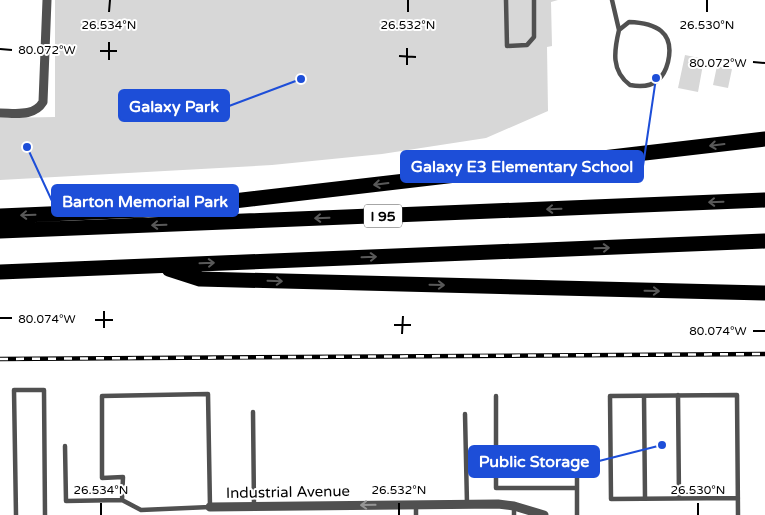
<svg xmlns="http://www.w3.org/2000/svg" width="765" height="515" font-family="'Varela Round',sans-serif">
<rect width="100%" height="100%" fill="#fff"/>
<!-- green -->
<path fill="#d7d7d7" d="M55,0H558L551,2L552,46L547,47L548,111L486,138L382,154L272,165L0,180V118L55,117Z
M685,55L704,59L698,92L678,88Z
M717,66L732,69L728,88L713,85Z"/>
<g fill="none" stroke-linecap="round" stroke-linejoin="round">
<!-- service -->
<path stroke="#505050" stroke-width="4.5" d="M506,0L507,46L527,45L534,37V0
M612,0L619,30
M629,22C656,23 675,32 668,62C663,82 650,89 630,85C611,71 614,51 619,30Z
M208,394L210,507L141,510L122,500L123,477L102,478V396Z
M678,395L679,498
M496,396V461L577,460V515
M644,396L645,498
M253,412L254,506
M465,414L467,504
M65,446L66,501L122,500
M496,461V488H577
M738,498L611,499L610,396L737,395L738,515
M514,506V515
M16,515L14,390H44L45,515
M416,515V504"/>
<!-- minor -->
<path stroke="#505050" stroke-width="9" d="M0,113C15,113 34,117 43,102L47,0
M210,507L498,504L514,506L544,515"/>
<!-- motorway -->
<path stroke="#000" stroke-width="15" d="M0,216L142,210L208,204L765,139
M0,231L765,200
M169,269L200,279L765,293
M0,272L765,241"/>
<!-- rail casing -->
<g stroke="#000" stroke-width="4.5">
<path id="rail" d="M0,359L765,354"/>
</g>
<!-- rail -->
<use href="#rail" stroke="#fff" stroke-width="2.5" stroke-dasharray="8" stroke-linecap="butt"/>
</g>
<!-- one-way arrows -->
<defs><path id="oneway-shaft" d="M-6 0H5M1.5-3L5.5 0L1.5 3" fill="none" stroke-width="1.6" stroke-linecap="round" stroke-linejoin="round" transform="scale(1.25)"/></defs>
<g stroke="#595959">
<use href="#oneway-shaft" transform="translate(717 145) rotate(173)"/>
<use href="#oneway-shaft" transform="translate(381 184) rotate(173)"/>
<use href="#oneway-shaft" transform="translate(716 202) rotate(178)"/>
<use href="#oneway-shaft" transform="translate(554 209) rotate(178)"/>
<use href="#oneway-shaft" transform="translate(28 215) rotate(178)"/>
<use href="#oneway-shaft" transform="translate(322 218) rotate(178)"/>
<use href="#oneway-shaft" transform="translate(159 225) rotate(178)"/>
<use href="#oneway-shaft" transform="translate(602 248) rotate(-2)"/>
<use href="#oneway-shaft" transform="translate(369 257) rotate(-2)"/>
<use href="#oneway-shaft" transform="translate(207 263) rotate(-2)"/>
<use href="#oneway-shaft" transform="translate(275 281) rotate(2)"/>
<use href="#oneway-shaft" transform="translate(437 285) rotate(1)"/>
<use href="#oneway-shaft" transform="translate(652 291) rotate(1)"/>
</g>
<use stroke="#969696" href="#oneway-shaft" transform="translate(368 505) rotate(179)"/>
<!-- ticks -->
<path fill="none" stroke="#000" stroke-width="2" d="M109,12L110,0M408,12V0M707,12V0M0,49L12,50M100,51H117M399,56L416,57M109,60V42M753,62L765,63M407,65V48M0,318H12M95,320H113M394,325H411M104,328V311M753,331H765M402,334L403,316M101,515V503M399,515V503M698,515V503"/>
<g text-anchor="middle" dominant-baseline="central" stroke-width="4" stroke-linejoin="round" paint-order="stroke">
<!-- shield labels -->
<rect fill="#fff" stroke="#4c4c4c" stroke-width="1" x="364" y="204.5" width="38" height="23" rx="4"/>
<g font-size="14" font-weight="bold" fill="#000">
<text x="383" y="216">I 95</text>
</g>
<!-- street labels -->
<g font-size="15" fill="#000" stroke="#fff">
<text transform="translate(288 492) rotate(-1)">Industrial Avenue</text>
</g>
</g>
<g font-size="12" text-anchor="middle" fill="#000" stroke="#fff" stroke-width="4" stroke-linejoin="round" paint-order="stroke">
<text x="109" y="29">26.534°N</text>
<text x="408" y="29">26.532°N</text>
<text x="707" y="29">26.530°N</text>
<text x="47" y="54">80.072°W</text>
<text x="718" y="67">80.072°W</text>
<text x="47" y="323">80.074°W</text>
<text x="718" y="335">80.074°W</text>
<text x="101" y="494">26.534°N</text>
<text x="399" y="494">26.532°N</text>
<text x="698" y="494">26.530°N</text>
</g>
<!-- callouts -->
<path fill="none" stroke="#1d4ed8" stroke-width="2" d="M301 79L229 106M656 78L643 166M27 147L52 201M662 445L599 461"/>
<g fill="#1d4ed8" stroke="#fff" stroke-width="2">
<circle cx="301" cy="79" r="5"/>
<circle cx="656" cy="78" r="5"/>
<circle cx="27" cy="147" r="5"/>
<circle cx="662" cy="445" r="5"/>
</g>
<g fill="#1d4ed8" stroke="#1d4ed8" stroke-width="2">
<rect x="119" y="90" width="110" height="31" rx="5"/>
<rect x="401" y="151" width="242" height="31" rx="5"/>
<rect x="52" y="185" width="186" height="31" rx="5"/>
<rect x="469" y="446" width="130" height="31" rx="5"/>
</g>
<g font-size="16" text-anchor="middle" font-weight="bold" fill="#fff">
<text x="174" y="112">Galaxy Park</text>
<text x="522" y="172">Galaxy E3 Elementary School</text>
<text x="145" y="207">Barton Memorial Park</text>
<text x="534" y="467">Public Storage</text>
</g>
</svg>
